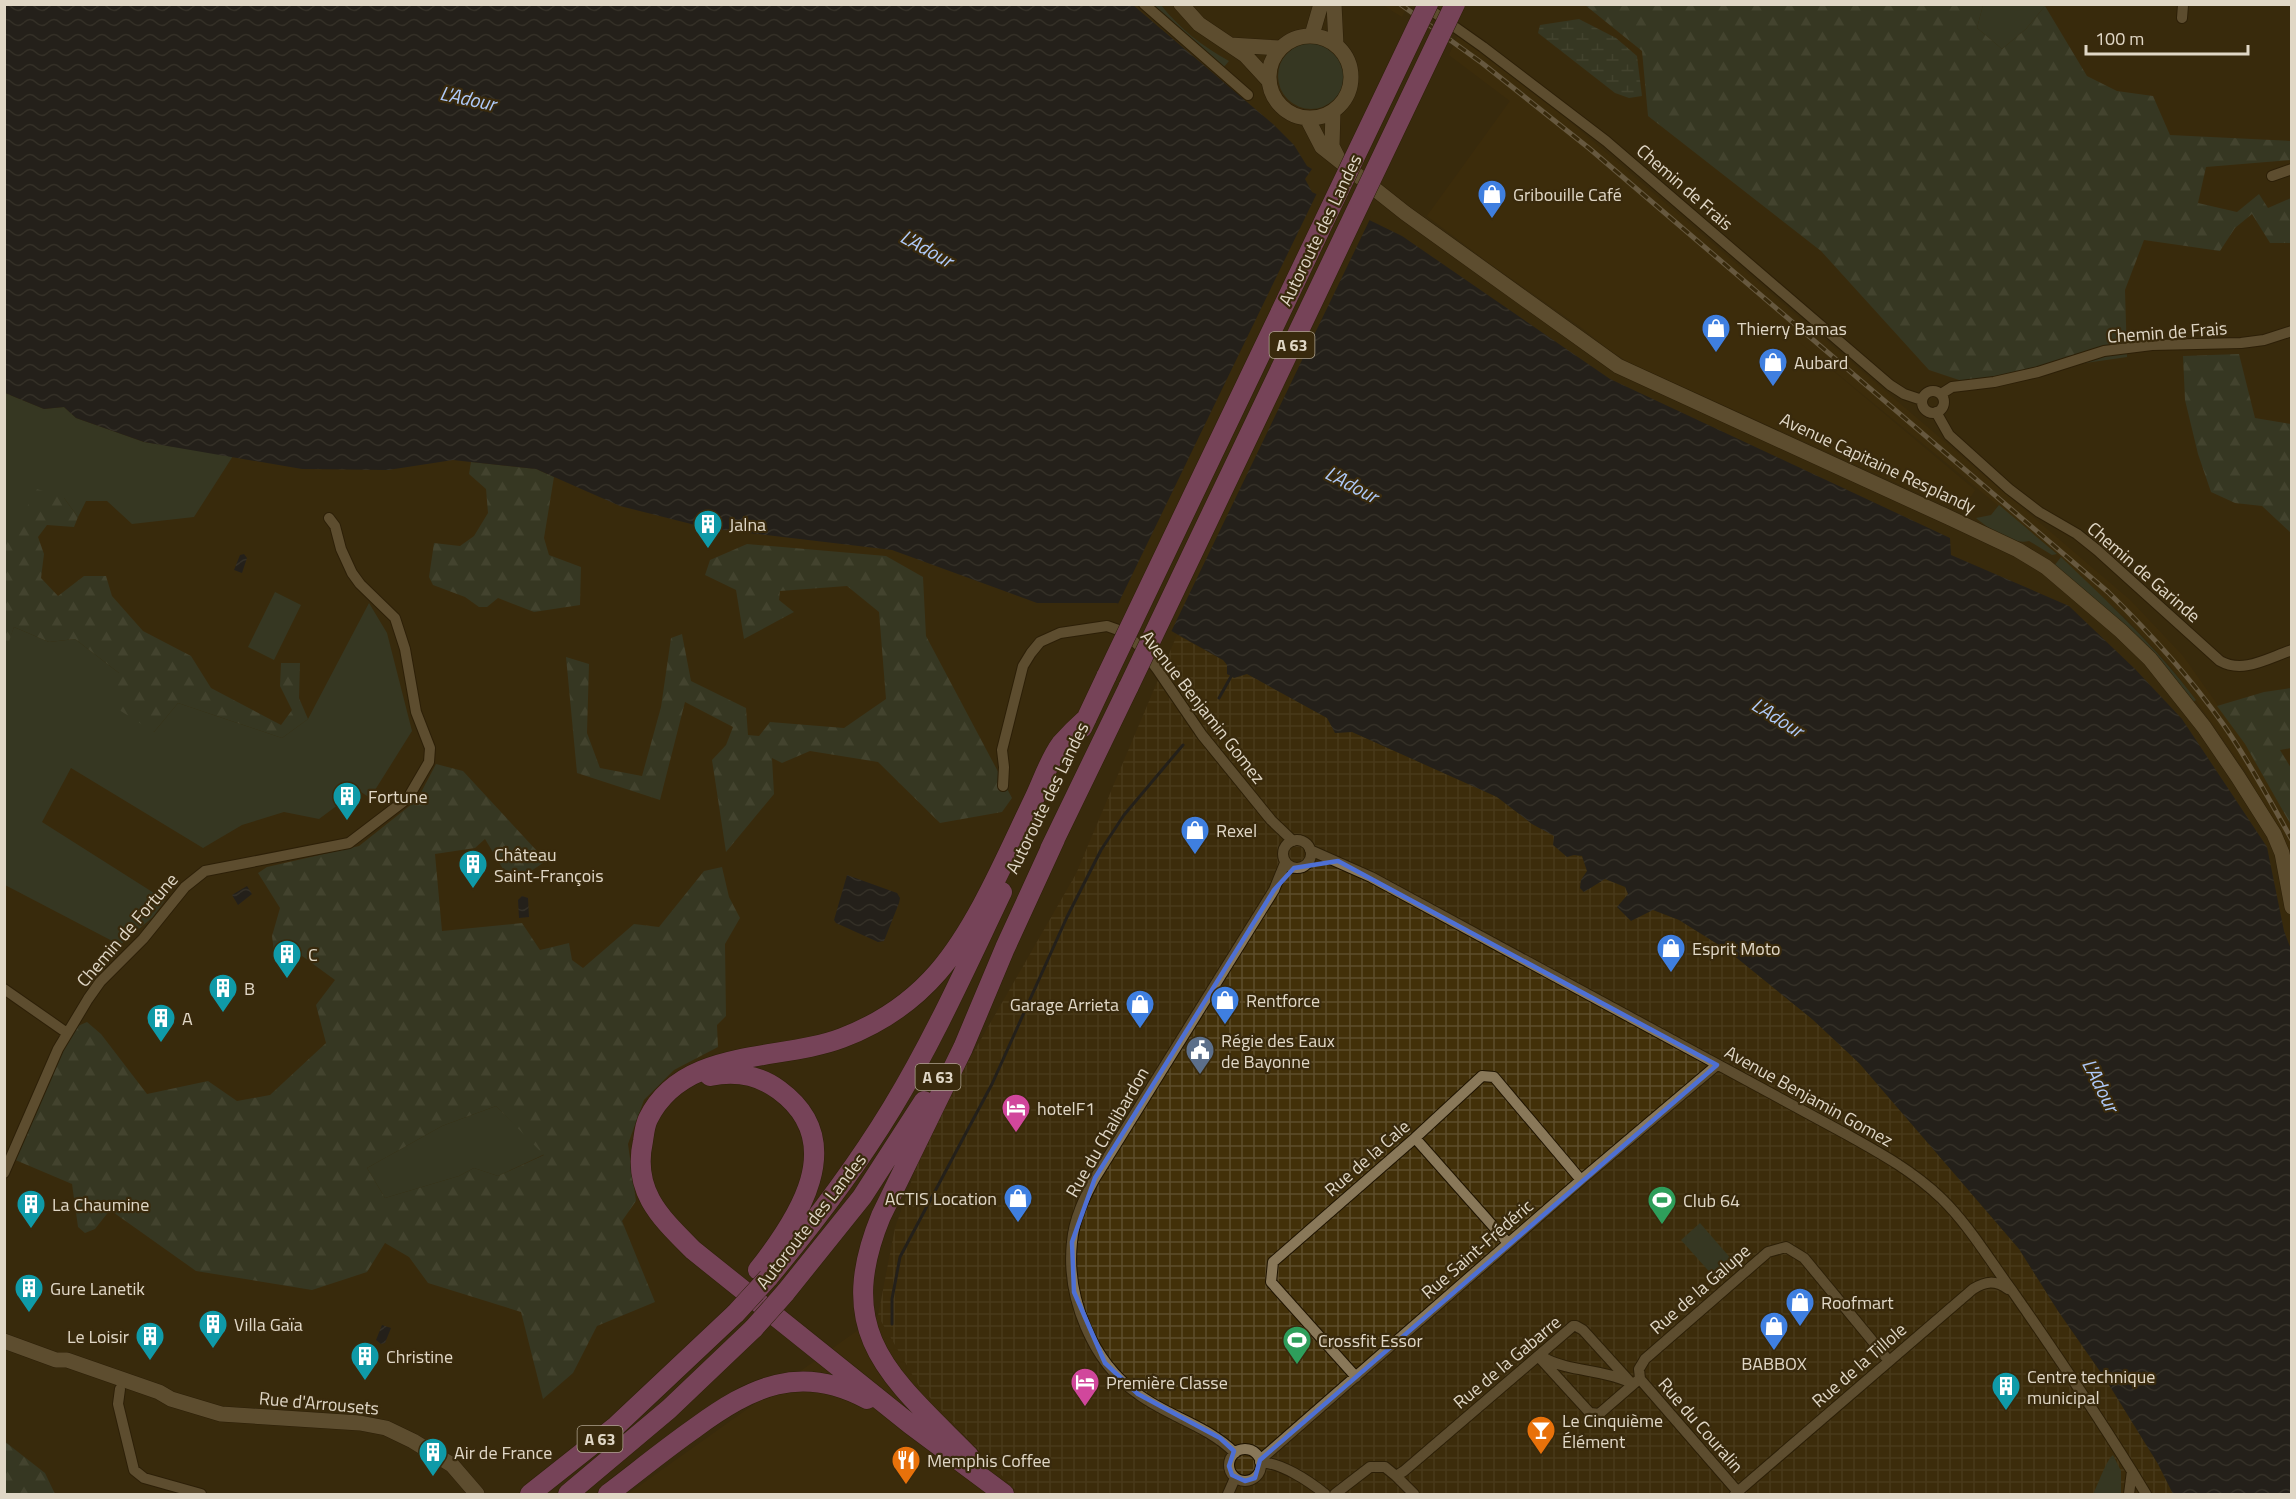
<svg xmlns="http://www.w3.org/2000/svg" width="2296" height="1499" font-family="'Titillium Web',sans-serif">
<defs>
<pattern id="industrial-grid" width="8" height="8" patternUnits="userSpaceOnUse" patternTransform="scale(1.5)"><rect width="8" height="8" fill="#423009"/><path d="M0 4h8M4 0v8" fill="none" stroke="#5d4d2b"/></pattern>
<pattern id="forest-firs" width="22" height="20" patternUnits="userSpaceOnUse" patternTransform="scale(1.5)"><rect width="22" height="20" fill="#33483c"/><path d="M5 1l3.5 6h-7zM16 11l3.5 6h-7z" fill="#506257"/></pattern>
<pattern id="wetland-marsh" width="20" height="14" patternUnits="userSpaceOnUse" patternTransform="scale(1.5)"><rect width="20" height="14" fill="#33483c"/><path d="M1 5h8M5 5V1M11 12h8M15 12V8" fill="none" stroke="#506257"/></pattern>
<pattern id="water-waves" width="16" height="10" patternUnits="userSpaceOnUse" patternTransform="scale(1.5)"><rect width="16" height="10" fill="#0c162a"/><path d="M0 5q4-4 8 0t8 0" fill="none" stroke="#2f3747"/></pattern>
</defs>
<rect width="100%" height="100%" fill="#392a0d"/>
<!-- built -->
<path fill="#423009" d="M1383,5H1408L1402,17Z
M1458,36L1569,121L2130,600L2183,656L2245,744L2291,825V854L2245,771L2196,700L2171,667L2127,619L2093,589L2061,557L1788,333L1975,490L1961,512L1628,362L1608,349L1582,328L1489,263L1427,216L1510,101L1449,55Z
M878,1316L919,1386L1019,1494H628Z"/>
<!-- industrial -->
<path fill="url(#industrial-grid)" d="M1177,635L1327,718L1336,733L1352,732L1497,797L1532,824L1554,836L1574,855L1582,856L1587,871L1581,880L1580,888L1583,892L1605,879L1620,883L1626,887L1628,894L1653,910L1679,920L1727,950L1812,1019L1859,1063L2019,1249L2058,1311L2106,1380L2158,1464L2173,1494H1019L919,1386L878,1316L895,1228L930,1128L1076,874Z"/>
<!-- grass -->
<path fill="#33483c" d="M2042,4L2045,6L2026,29L2002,49L1977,28L1983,5Z
M1150,5H1161C1180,29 1202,46 1229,61L1223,68Z
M1278 76a33 33 0 1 1 66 0a33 33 0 1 1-66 0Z
M5,393L44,409L64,407L76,418L144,442L233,456L194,517L132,524L107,501H86L78,517L64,498L6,548Z
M1999,505L2057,554L2052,555L2029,541C2012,545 1989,529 1976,518L1991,515Z
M2061,557C2110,604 2155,646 2196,700L2193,702L2054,566Z
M275,592L301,605L274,660L248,647Z
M369,603L387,633L412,731L370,798L358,790L319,819L284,812L242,825L203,848L71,768L42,822L165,900L153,917L120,945L5,885L4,653L14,627L49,642L75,639L119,673L154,732L178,703L282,738L308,719Z
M496,1106L545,1154L498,1176L474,1168L459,1176L385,1198L367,1168L442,1126Z
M1700,1223L1733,1261L1714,1277L1681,1240Z
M2113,1455L2121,1471V1494H2093C2098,1485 2106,1460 2113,1455Z"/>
<!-- forest -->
<path fill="url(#forest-firs)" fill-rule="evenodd" d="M1928,4L1983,5L1977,28L2002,49L2026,29L2045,6L2087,76L2117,91L2153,96L2170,135L2291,141V160L2206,167L2198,203L2237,212L2259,194L2268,208L2291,198V243H2270L2252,214L2235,228L2220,251L2144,240L2125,290L2127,357L1962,381L1929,370L1821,251L1648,116L1642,51L1585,5Z
M2239,354L2255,418L2291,424V533L2262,506L2235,503L2211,492L2198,454L2185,400L2183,356Z
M471,462L536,469L554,477L544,538L549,555L581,567L580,605L534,612L498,598L487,607H479L465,597L433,585L429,577L434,543L460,546L474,536L488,513L486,489L469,474Z
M37,489L64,498L78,517L74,527L47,525L38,537L44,554L41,578L58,596L84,576H106L112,596L143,631L191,656L211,688L281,725L292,710L280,686L281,663H300L299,698L308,719L282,738L178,703L154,732L116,708L119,673L75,639L49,642L14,627L5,653V547Z
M747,544L886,556L923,577L926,636L1012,798L1002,812L940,823L878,762L810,751L782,763L772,758L774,794L726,852L712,760L726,745L733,727L685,702L660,800L577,773L566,657L589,664L587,733L600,768L642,776L661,707L671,638L682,634L691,681L746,708L748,735L759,736L770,722L844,728L886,699L879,612L847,586L780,591L779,600L794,612L744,639L736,590L705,575L710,560Z
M2291,688V748L2280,750L2291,768V825L2245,744L2217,706L2264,692Z
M436,764L463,771L537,851L543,863L525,875L503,869L485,839L475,848L435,854L442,931L522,923L540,950L569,943L572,960L583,968L634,924L659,927L704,871L722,867L729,897L740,918L725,944L726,1016L717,1025L718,1047L674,1070L644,1100L628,1144L636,1201L622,1221L655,1302L597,1326L573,1373L543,1399L521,1312L428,1283L409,1257L385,1243L367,1272L312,1290L196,1271L110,1210L95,1229L85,1233L78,1227L72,1184L13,1159L73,1028L87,1022L101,1034L147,1094L208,1081L237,1101L270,1095L326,1043L316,1005L335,980L298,953L274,952L272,936L280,908L258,873L267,867L359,846L417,800ZM496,1106L544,1155L498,1176L474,1168L459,1176L385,1198L367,1168L442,1126Z
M4,1441L45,1473L55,1494H5Z"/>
<!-- wetland -->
<path fill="url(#wetland-marsh)" d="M1579,19L1616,38L1637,56L1642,96L1629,98L1615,93L1538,33L1540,25Z"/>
<!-- water -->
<path fill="url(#water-waves)" d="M4,5H1133L1273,124L1294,145L1307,166L1312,169L1305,179L1312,192L1402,236L1610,379L1950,538L1951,555L2069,606L2135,669L2182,719L2267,847L2284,931L2292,952L2291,1494H2173L2158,1464L2106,1380L2058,1311L2019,1249L1859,1063L1812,1019L1727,950L1679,920L1653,910L1631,921L1617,907L1628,894L1625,887L1605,879L1584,892L1580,888L1581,880L1587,871L1582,856L1574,855L1567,857L1553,845L1554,836L1532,824L1497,797L1352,732L1335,733L1327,718L1247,674L1234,678L1227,674V665L1223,660L1125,605L1116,603H1037L892,550L707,528L620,506L536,469L453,460L388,470L302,469L144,442L76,418L64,407L44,409L5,393Z
M244,554L247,558L242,573L234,570L240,555Z
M847,875L897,893L900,898L899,903L884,941L878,942L836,923L834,920Z
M247,886L252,894L238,905L232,895Z
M522,896L528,898L529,917L519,918L518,900Z
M382,1325L391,1328L385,1343L381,1344L376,1340Z"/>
<!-- pier -->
<path fill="#392a0d" d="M1318,191L1371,217L1170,634L1124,607L1117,606Z"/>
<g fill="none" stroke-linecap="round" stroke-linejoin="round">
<!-- stream -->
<path stroke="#0c162a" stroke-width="3" d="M1219,698L1233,673
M892,1324V1299L900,1257L992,1084L1067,917L1101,850L1124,815L1183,745"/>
<!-- street casing -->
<g stroke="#1e1301" stroke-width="12">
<path id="street" d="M1144,4L1248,95
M1425,6L1483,47L1606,141L1890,385L1904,394L1922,400
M2182,18L2183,5
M2272,176L2292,169
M1922 402a11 11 0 1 1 22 0a11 11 0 1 1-22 0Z
M1941,394L1952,387L1994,382L2038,372L2104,351L2152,345L2241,343L2264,340L2292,331
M1936,412L1949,435L2009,489L2039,512L2077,534L2097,550L2220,661C2243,674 2268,658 2292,650
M1003,786L1004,767L1002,750L1023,666L1031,653L1040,642L1060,633L1107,626L1124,632L1140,647L1157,669L1202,735L1271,820L1293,841
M1283 854a14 14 0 1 1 28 0a14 14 0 1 1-28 0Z
M1310,850L1371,877L1846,1134C1880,1153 1913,1171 1941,1198C1969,1225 1990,1261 2013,1292C2059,1358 2104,1425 2146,1494
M4,989L67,1033
M1415,1138L1508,1243
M4,1173L58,1049L88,999L100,982L143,939L185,887L205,871L349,843L408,798L429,762L430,748L416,712L405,649L395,618L360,584L352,573L341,549L335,526L329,518
M1538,1356L1590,1413L1599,1414L1637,1381
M1544,1358C1570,1372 1600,1369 1627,1381
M1356,1377L1271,1282L1273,1262L1415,1138L1482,1076L1494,1077L1581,1180
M1640,1379L1639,1369L1645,1359L1768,1252L1786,1247L1804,1258L1889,1361
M1640,1379L1738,1492
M120,1389L118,1404L134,1470L144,1478L201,1494
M1229 1465a16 16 0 1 1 32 0a16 16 0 1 1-32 0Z
M1235,1453C1207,1425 1169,1417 1138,1394C1092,1362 1066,1297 1072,1242C1074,1219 1084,1198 1095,1178L1274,890L1285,863
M1260,1460L1581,1180L1717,1065
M1260,1462C1282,1463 1309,1481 1325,1494
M1396,1476L1414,1494
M1228,1494L1235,1478
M1335,1494L1370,1467H1385L1396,1476L1404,1471L1573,1326H1576L1583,1330L1632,1384
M1735,1494L1973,1289C1986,1281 1995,1280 2008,1289
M2129,1494L2132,1471"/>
</g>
<!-- secondary casing -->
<g stroke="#1e1301" stroke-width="16">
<path id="secondary" d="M1181,4L1199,24L1245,55L1269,81
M1334,4L1336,45
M1312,35L1321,4
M1269 77a41 41 0 1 1 82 0a41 41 0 1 1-82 0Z
M1230,45L1280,48
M1333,111L1332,146L1338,158
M1307,118L1322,147L1405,213L1618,366L1950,518L2018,550L2046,567L2121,631L2150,659L2204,727L2238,777L2274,834L2282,853L2292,907
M4,1341L56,1360H67L159,1392L171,1399L221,1414L360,1423L386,1428L413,1441L452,1465L477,1494"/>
</g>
<!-- highway casing -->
<g stroke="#1e1301" stroke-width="21">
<path id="highway" d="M1082,728L1107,675
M1050,849L1129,686
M710,1076C734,1071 759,1075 779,1090C850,1142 798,1219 758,1270
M768,1278C813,1224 855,1169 892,1108C934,1039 967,965 1002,892
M785,1293L862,1197L924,1101
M969,1456C891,1377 832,1335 881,1216L963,1048L1005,948L1055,839
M530,1494L616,1426L736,1313
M568,1494L669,1409L754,1328
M608,1494C637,1472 665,1449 695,1428C751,1387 800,1363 867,1399
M1004,1494L910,1424L693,1250C660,1217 632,1191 643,1141C644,1134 645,1125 648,1119C683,1047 779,1062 842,1038C879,1024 912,1002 938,972C977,927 1007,855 1033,801C1042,783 1049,760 1061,744C1069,735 1078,726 1087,718"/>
</g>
<!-- street -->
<use href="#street" stroke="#897859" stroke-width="10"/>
<!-- secondary -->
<use href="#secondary" stroke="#897859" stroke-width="15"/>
<!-- highway -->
<use href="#highway" stroke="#c163b3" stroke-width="20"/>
<!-- rail casing -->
<g stroke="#9d917c" stroke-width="5">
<path id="rail" d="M1400,4L1482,63L1590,149L2108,592C2150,633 2189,676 2223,724C2249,761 2270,801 2292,840"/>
</g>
<!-- rail -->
<use href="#rail" stroke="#392a0d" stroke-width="3" stroke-dasharray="9" stroke-linecap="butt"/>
<!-- highway-bridge casing -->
<g stroke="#1e1301" stroke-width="21" stroke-linecap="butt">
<path id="highway-bridge" d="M1107,675L1428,4
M1129,686L1455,4
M736,1313L768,1278
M754,1328L785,1293"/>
</g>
<!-- highway-bridge -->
<use href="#highway-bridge" stroke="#c163b3" stroke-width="20"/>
</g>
<!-- marked area -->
<path d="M0 0H2296V1499H0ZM1338,861L1717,1065L1260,1460L1255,1478L1245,1481L1232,1475L1229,1466L1234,1451L1220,1438L1138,1394L1105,1363L1074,1292L1072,1242L1095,1178L1274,890L1294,868Z" fill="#392a0d" fill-opacity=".55" fill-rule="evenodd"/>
<path fill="none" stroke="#4e70d4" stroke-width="4.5" stroke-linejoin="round" d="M1338,861L1717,1065L1260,1460L1255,1478L1245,1481L1232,1475L1229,1466L1234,1451L1220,1438L1138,1394L1105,1363L1074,1292L1072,1242L1095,1178L1274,890L1294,868Z"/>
<!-- icons -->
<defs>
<g id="shop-pin" transform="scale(1.5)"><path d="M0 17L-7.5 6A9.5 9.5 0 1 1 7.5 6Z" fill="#3f7fe0" stroke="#392a0d"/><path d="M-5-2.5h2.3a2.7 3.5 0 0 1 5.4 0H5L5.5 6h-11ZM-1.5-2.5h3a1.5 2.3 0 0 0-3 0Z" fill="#fff"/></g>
<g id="building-pin" transform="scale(1.5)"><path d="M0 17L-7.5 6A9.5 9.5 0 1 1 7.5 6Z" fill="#0f9aa8" stroke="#392a0d"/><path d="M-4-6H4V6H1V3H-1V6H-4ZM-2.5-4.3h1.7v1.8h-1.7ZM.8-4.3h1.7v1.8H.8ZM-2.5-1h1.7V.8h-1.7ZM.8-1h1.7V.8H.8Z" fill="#fff"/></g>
<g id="civic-pin" transform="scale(1.5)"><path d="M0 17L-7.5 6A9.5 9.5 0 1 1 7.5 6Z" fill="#5c6f8a" stroke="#392a0d"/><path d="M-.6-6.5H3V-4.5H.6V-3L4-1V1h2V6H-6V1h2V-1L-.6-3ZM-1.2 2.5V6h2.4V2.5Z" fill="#fff"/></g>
<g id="hotel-pin" transform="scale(1.5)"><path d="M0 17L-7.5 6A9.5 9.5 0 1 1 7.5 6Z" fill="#d1479c" stroke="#392a0d"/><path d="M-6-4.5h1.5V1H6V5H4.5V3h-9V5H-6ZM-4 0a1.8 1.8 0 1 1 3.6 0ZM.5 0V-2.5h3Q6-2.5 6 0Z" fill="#fff"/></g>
<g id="stadium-pin" transform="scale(1.5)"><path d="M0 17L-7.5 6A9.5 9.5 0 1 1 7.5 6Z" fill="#2e9e5b" stroke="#392a0d"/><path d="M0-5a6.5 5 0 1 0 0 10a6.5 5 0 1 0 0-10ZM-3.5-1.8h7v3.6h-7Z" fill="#fff"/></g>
<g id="bar-pin" transform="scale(1.5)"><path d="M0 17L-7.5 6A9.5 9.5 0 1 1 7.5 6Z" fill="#e8710a" stroke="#392a0d"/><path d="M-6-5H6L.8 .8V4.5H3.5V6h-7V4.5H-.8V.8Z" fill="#fff"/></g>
<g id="restaurant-pin" transform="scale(1.5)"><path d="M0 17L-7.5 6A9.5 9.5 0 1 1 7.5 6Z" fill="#e8710a" stroke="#392a0d"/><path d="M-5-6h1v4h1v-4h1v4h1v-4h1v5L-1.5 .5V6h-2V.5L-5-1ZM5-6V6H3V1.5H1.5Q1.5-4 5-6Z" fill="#fff"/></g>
</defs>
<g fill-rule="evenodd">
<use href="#shop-pin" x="1492" y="194"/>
<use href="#shop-pin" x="1716" y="328"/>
<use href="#shop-pin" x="1773" y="362"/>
<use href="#building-pin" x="708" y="524"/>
<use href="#building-pin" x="347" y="796"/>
<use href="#shop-pin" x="1195" y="830"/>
<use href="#building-pin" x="473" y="864"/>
<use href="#shop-pin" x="1671" y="948"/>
<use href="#building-pin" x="287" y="954"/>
<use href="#building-pin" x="223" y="988"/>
<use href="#shop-pin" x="1225" y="1000"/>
<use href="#shop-pin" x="1140" y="1004"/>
<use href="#building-pin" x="161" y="1018"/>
<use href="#civic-pin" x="1200" y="1050"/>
<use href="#hotel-pin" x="1016" y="1108"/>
<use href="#shop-pin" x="1018" y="1198"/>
<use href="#stadium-pin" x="1662" y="1200"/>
<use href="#building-pin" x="31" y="1204"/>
<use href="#building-pin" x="29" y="1288"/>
<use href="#shop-pin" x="1800" y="1302"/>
<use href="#building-pin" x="213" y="1324"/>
<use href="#shop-pin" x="1774" y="1326"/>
<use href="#building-pin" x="150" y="1336"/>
<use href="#stadium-pin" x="1297" y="1340"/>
<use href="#building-pin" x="365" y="1356"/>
<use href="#hotel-pin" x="1085" y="1382"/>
<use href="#building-pin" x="2006" y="1386"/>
<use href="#bar-pin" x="1541" y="1430"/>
<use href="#building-pin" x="433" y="1452"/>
<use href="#restaurant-pin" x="906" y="1460"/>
</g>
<g text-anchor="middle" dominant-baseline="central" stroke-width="4.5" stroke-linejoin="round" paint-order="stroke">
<!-- shield labels -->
<g fill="#392a0d" stroke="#aea38e" stroke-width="1.5">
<rect x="1269.5" y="332" width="45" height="26" rx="4.5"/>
<rect x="915.5" y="1064" width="45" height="26" rx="4.5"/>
<rect x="577.5" y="1426" width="45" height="26" rx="4.5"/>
</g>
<g font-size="16" font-weight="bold" fill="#e0d7c6">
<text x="1292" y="345">A 63</text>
<text x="938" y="1077">A 63</text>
<text x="600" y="1439">A 63</text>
</g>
<!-- street labels -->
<g font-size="18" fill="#e0d7c6" stroke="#392a0d">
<text transform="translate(1685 187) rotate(41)">Chemin de Frais</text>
<text transform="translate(1320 230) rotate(-64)">Autoroute des Landes</text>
<text transform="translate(2167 332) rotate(-4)">Chemin de Frais</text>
<text transform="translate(1878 463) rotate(25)">Avenue Capitaine Resplandy</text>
<text transform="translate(2144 572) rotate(41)">Chemin de Garinde</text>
<text transform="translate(1203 707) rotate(52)">Avenue Benjamin Gomez</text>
<text transform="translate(1047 798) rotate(-64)">Autoroute des Landes</text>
<text transform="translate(127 930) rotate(-49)">Chemin de Fortune</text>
<text transform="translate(1809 1096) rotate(29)">Avenue Benjamin Gomez</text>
<text transform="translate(1107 1132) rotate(-60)">Rue du Chalibardon</text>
<text transform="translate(1367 1158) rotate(-41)">Rue de la Cale</text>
<text transform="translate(811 1221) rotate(-52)">Autoroute des Landes</text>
<text transform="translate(1477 1249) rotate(-41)">Rue Saint-Frédéric</text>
<text transform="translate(1700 1289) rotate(-41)">Rue de la Galupe</text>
<text transform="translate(1507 1362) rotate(-40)">Rue de la Gabarre</text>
<text transform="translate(1859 1365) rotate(-41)">Rue de la Tillole</text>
<text transform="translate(319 1403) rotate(5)">Rue d'Arrousets</text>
<text transform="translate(1701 1425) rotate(49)">Rue du Couralin</text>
</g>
<!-- poi labels -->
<g font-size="18" fill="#e0d7c6" stroke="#392a0d" text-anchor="start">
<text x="1513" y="194">Gribouille Café</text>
<text x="1737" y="328">Thierry Bamas</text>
<text x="1794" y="362">Aubard</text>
<text x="729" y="524">Jalna</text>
<text x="368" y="796">Fortune</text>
<text x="1216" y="830">Rexel</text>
<text x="494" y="854">Château<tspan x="494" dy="21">Saint-François</tspan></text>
<text x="1692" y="948">Esprit Moto</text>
<text x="308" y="954">C</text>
<text x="244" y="988">B</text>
<text x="1246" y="1000">Rentforce</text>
<text x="1119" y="1004" text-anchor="end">Garage Arrieta</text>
<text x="182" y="1018">A</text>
<text x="1221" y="1040">Régie des Eaux<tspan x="1221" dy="21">de Bayonne</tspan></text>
<text x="1037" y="1108">hotelF1</text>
<text x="997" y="1198" text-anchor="end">ACTIS Location</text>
<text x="1683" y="1200">Club 64</text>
<text x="52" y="1204">La Chaumine</text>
<text x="50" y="1288">Gure Lanetik</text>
<text x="1821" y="1302">Roofmart</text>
<text x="234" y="1324">Villa Gaïa</text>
<text x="129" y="1336" text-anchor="end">Le Loisir</text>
<text x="1318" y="1340">Crossfit Essor</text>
<text x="386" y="1356">Christine</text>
<text x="1774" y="1363" text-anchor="middle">BABBOX</text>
<text x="2027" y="1376">Centre technique<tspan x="2027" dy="21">municipal</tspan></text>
<text x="1106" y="1382">Première Classe</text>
<text x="1562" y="1420">Le Cinquième<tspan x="1562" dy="21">Élément</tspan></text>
<text x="454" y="1452">Air de France</text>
<text x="927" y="1460">Memphis Coffee</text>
</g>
<!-- water labels -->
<g font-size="20" font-style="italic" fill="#aec9f8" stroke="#392a0d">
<text transform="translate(468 98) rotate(12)">L'Adour</text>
<text transform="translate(927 248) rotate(29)">L'Adour</text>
<text transform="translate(1352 484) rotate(28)">L'Adour</text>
<text transform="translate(1778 717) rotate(32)">L'Adour</text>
<text transform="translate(2101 1085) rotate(63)">L'Adour</text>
</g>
</g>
<!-- border -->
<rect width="2296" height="1499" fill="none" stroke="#e0d7c6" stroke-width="12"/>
<!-- scale -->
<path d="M2086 45v9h162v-9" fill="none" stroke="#e0d7c6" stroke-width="3"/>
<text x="2095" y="45" font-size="18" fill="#e0d7c6" stroke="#392a0d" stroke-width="4.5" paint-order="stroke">100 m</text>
</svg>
